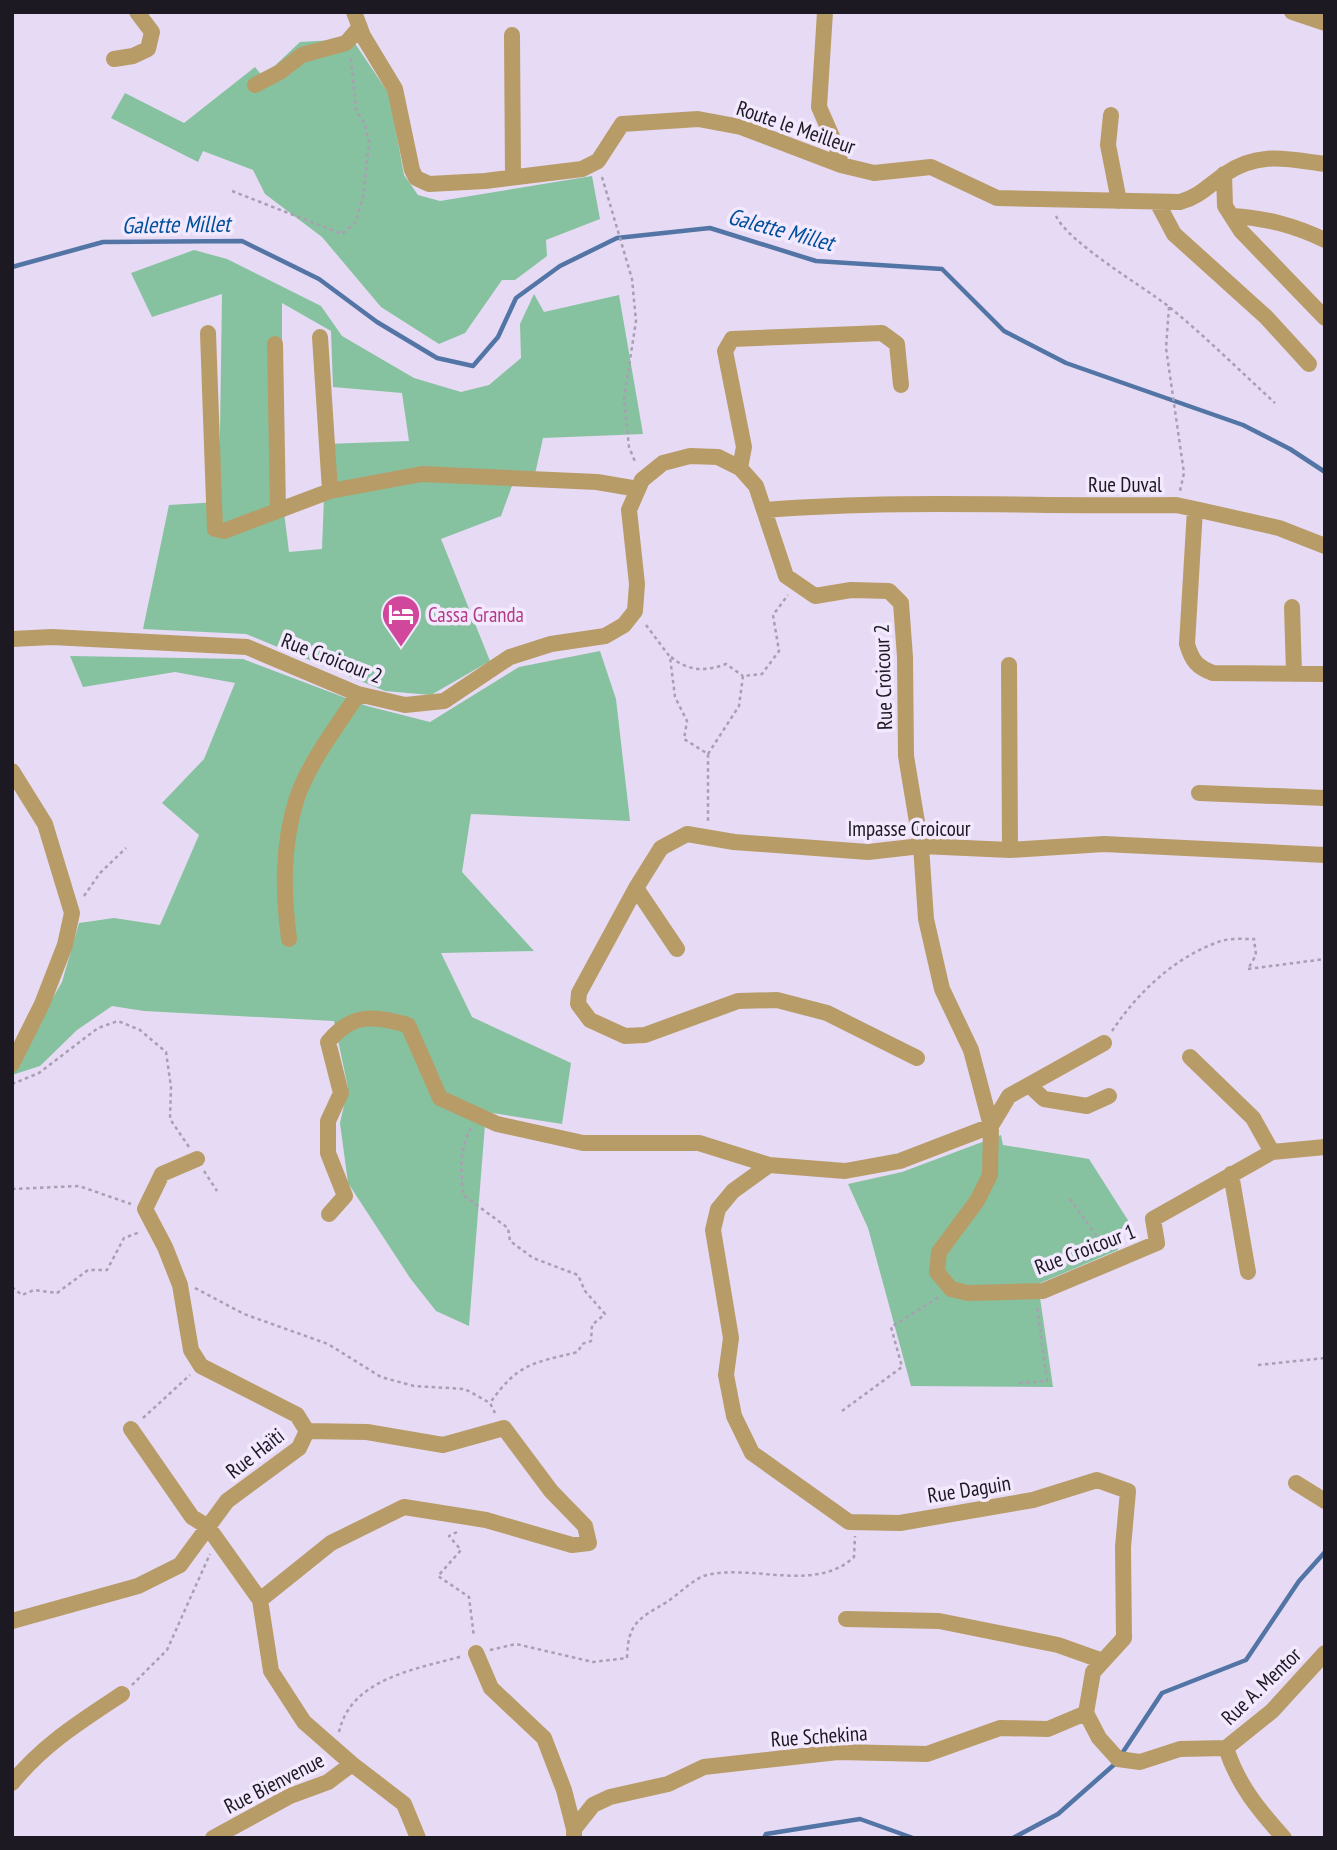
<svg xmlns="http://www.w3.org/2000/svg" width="1337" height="1850" font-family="'PT Sans Narrow',sans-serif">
<rect width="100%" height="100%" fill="#e7daf4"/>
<!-- green -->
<path fill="#86c29f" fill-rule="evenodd" d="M352,39L389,94L404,175L418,195L440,201L592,176L600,219L546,240L547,256L515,280H502L465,333L439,344L381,307L322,237L265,194L253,170L203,151L198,162L111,118L125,93L184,123L255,67L263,77L300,42Z
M194,250L227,259L321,306L342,336L414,378L461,392L489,385L521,358L520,324L534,294L544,312L619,295L643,434L543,438L535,474L517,472L501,516L441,539L490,661L431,695L385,691L246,634L143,629L169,505L219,502L222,294L152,317L131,273ZM282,303L331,331L333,387L402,393L409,441L326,444L322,549L289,552L282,496Z
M600,651L616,699L630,821L471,814L462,872L534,951L441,953L472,1017L571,1063L562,1124L486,1112L469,1326L436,1311L410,1278L348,1183L340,1123L348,1088L334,1021L144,1011L112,1006L77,1030L40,1066L12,1075L38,1023L62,982L79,923L114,918L160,925L199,835L162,803L204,759L235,683L175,672L83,687L70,656L243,659L367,706L430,722L519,667Z
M1001,1135L1003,1145L1089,1159L1131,1225L1114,1234L1118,1250L1038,1284L1053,1387L911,1386L868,1228L848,1184L902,1172Z"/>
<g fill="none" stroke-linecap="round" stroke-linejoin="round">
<!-- stream -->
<path stroke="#5275a5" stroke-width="4.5" d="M12,267L103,242L242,241L319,279L377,322L437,358L473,366L498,337L516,298L560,266L617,238L710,228L816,261L942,269L1004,331L1066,363L1243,425L1290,449L1325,472
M1121,1755L1162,1693L1246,1660L1299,1581L1325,1552
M764,1838L766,1834L860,1819L913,1838
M1013,1838L1058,1814L1116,1763"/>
<!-- path -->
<path stroke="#a99fb3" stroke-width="2.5" stroke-dasharray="3.5 3.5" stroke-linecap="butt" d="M602,177L632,279L636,321L624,399L629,447L636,464
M232,191L342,234L355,223L363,198L369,143L365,124L356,110L351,59
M1056,216C1069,243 1141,285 1168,306C1205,336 1240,371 1275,403
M1169,307L1166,348L1184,473L1180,491
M646,625L670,657L675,697L687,721L684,739L708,754V821
M671,657C688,671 705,672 726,664L743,676
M708,754L739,706L743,676L762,674L779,651L773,615L788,595
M84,896L100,873L126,848
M1248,969L1325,959
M1112,1031C1138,992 1176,956 1221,941C1231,938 1244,939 1254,939L1256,955L1248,969
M12,1084L39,1073L98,1028L118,1021L140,1030L166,1052L171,1087L170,1119L189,1147
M471,1128C459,1150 461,1172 463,1195L508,1228L510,1241L533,1258L578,1275L585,1291L605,1314L592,1325L591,1341L582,1344L578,1352C533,1363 518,1363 490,1403
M204,1171L217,1191
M12,1189L79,1186L131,1204
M1070,1199L1105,1248
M12,1287L22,1295L34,1290L57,1293L88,1270H107L124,1238L140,1232
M195,1288L244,1314L328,1344L381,1377L414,1386L465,1389L490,1403L495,1413
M1258,1365L1325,1358
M1019,1383L1047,1381L1037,1305
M842,1411L902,1367L891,1327L939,1297
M143,1418L190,1375
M457,1532L449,1536L461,1550L438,1576L469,1597L474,1637
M490,1650L516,1644L593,1662L627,1658C628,1623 638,1619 667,1602C679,1594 694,1578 707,1575C754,1564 816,1593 854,1557L855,1536
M132,1685L167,1650L210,1554
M339,1732C351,1678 417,1669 463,1656"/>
<!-- minor -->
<path stroke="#b89c68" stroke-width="16" d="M354,12L363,36L395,89L412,170L416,178L429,184L485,181L582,169L598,161L622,124L698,119L741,127L841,165L874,173L931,167L997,198L1180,202C1199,197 1209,185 1225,174C1259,151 1287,159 1325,164
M825,12L819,107L837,148L841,165
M1292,12L1325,23
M512,35L513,177
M114,59L133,56L148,49L152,32L137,12
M255,85L280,72L302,55L346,43L360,27
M1111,115L1108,145L1119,201
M1224,174L1225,206L1241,231L1325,318
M1157,202L1174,234L1266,317L1309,364
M1232,216C1266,218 1293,225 1325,240
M208,333L215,529L224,531L330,491
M320,337L330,491L422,474L597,482L638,489
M275,344L278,510
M740,468L744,447L725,351L732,339L882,333L897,344L901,385
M1195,509L1279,528L1325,546
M766,510C902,499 1039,507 1176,505L1195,509L1187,644C1192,661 1197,667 1213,673L1325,674
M1292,607L1294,674
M12,639L52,637L247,647L358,694L405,705L444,701L510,657L551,644L605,636L624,625L635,611L637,584L629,510L642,480L663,463L690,456L718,457L740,468L756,486L786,576L815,596L851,590L889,591L901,603L905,657L906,756L921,846L926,919L942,989L971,1050L991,1126L990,1175L977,1201L939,1252L937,1272L951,1289L968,1293L1043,1291L1157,1243L1153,1219L1272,1152L1325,1147
M1009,665L1010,850
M12,771L45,824L72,913L65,945L42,1004L12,1064
M1199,793L1325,798
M636,888L579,993L578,1004L590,1020L625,1036L645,1035L738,1001L777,1000L827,1013L917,1058
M289,939C283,892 282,847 296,801C308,763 337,727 358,694
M677,949L636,888L661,848L687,834L734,842L868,852L921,846L1010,850L1104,844L1325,855
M1190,1057L1253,1118L1272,1152
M1029,1085L1044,1099L1087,1106L1109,1096
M769,1165L733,1191L718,1209L713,1230L731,1338L726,1375L734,1416L752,1453L849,1522L900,1523L1033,1500L1097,1480L1128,1491L1123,1547L1124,1638L1093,1672L1086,1713L1099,1738L1118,1759L1140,1762L1180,1749L1226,1748
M1231,1174L1248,1272
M329,1214L345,1196L328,1153V1121L341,1093L328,1042C353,1012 373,1016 408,1025L440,1098L497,1124L583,1143H699L769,1165L845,1171L900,1161L991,1126L1009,1096L1104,1043
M131,1429L192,1517L208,1527L260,1600L271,1671L304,1722L352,1764L404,1804L418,1838
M1296,1483L1325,1501
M260,1600L331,1543L404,1507L486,1520L572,1545L589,1543L585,1526L551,1491L504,1428L443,1445L367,1432L307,1431
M846,1619L939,1621L1058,1645L1103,1661
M12,1621L138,1586L180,1565L227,1501L299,1448L307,1431L297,1415L201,1366L191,1350L180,1285L165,1247L145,1209L162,1174L197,1159
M476,1653L491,1688L544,1738L564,1790L574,1829
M1226,1748L1272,1711L1325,1653
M1226,1748C1238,1785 1258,1809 1284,1838
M12,1783C44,1744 81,1721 122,1694
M213,1838L290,1796L328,1782L352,1764
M574,1838V1829L593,1805L610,1797L668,1784L704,1767L838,1752L927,1754L1000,1728L1048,1729L1086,1713"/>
</g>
<!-- icons -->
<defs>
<g id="hotel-pin" transform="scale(2.0125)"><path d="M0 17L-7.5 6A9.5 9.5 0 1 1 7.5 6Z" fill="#d1479c" stroke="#f3e9fe"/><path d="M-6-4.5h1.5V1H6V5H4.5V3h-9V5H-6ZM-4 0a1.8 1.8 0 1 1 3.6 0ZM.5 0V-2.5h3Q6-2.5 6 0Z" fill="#fff"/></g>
</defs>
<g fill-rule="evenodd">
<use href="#hotel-pin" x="401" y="614"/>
</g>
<g text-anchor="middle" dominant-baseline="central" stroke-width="7" stroke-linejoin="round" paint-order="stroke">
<!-- street labels -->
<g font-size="21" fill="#1d1922" stroke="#f3e9fe">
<text transform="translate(796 127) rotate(19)">Route le Meilleur</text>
<text x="1125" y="484">Rue Duval</text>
<text transform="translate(332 658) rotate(21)">Rue Croicour 2</text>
<text transform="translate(883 677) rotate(-92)">Rue Croicour 2</text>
<text x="909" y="828">Impasse Croicour</text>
<text transform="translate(1085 1249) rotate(-21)">Rue Croicour 1</text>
<text transform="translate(255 1453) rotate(-38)">Rue Haïti</text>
<text transform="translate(969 1489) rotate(-9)">Rue Daguin</text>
<text transform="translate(1261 1686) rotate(-44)">Rue A. Mentor</text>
<text transform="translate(819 1736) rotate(-4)">Rue Schekina</text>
<text transform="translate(274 1783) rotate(-27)">Rue Bienvenue</text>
</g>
<!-- hotel labels -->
<g font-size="21" fill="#b23c85" stroke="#f3e9fe" text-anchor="start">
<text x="428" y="614">Cassa Granda</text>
</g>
<!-- water labels -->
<g font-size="23" font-style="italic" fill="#004f9b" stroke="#f3e9fe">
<text transform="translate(176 224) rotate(-1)">Galette Millet</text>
<text transform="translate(781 229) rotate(15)">Galette Millet</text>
</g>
</g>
<!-- border -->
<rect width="1337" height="1850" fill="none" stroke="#1d1922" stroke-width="28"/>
</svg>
